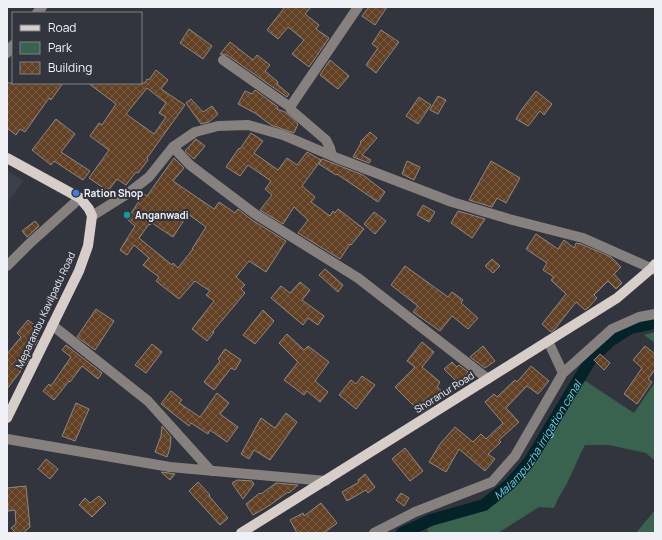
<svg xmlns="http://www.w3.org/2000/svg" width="662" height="540" font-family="Manrope,sans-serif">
<defs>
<pattern id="building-cross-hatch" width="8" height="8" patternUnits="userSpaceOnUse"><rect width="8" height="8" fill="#614024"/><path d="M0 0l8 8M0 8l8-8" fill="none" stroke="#785c45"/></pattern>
</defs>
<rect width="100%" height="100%" fill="#32353d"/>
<!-- built -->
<path fill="#3b3f4c" d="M7,170L23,181L7,204Z"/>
<!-- green -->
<path fill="#39624f" d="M655,332V343L644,335Z
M584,380L634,413L655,382V461L646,453L609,445H585C579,456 575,466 570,477C565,488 558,497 554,508L539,507L498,533H428L427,527L495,504L519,483L541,454Z
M655,510V533H636Z"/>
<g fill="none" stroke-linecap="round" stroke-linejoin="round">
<!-- canal -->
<path stroke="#042329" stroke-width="12" id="s1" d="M402,533L431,520L484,505L510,484L529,462L591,359L610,341L631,328L655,323"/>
</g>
<!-- building -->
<path fill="url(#building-cross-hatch)" stroke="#918881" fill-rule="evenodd" d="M285,7H311L305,14L319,25L316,29L329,38L309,67L292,54L304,40L288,27L278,39L267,30Z
M369,7H387L375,25L362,16Z
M189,29L212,46L203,59L180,43Z
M381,30L399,42L376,73L366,65L378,48L372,44Z
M230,42L253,60L257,55L270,65L265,71L278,82L277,84L289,94L287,97L227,55L220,54Z
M330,60L349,76L338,89L320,75Z
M156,70L168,80L161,89L185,105L147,158L148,160L138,173L136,172L126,185L117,179L108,191L89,178L109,150L90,136L99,123L102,125L116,104L88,83H145L147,79L149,80ZM147,88L166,103L159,113L166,117L154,134L126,114Z
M7,83H63L51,100L49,98L25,132L20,129L16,135L7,128Z
M255,90L278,107L277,109L285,112L298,124L294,133L271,125L255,113L238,104L245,91L252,94Z
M536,91L552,104L544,115L540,111L528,126L516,119L522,109Z
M438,96L446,100L438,114L430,110Z
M419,97L431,105L418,124L406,116Z
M191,99L203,112L212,106L218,114L209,122L201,124L186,103Z
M56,119L75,134L61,152L90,171L83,180L54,161L51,165L32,150Z
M370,132L377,138L362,155L371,160L369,163L353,157L361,143L360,142Z
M251,133L263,141L254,153L278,170L287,158L297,165L307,152L321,160L302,186L315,197L311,202L330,216L333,211L335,213L338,209L364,229L351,245L350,244L340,259L298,233L308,220L294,207L283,224L260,210L272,195L265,189L271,181L248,165L240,176L226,167L239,148L240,149Z
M196,139L205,146L194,159L185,151Z
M174,158L184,168L173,181L214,209L219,202L235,213L238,209L252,220L286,241L266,272L249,261L236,277L245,285L241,289L245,293L213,331L214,332L207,341L192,329L214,301L206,295L210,291L195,281L179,299L156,281L159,277L143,265L149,258L134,245L127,255L120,250L135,226L127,219L144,194L147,196ZM188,214L206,227L192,249H193L178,268L173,263L172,265L139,238L149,224L150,225L152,223L173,237Z
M322,159L363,175L385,192L378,202L337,174L336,175L319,164Z
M407,161L420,167L414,180L402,174Z
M491,161L520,178L506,203L497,198L492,207L469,200Z
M423,205L435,212L429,222L417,215Z
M458,211L485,219L472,238L451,223Z
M374,212L386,221L375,234L364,224Z
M35,221L39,226L27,237L22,231Z
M536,234L558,249L564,240L574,248L576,243L581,244L611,257L621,267L614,274L622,283L616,289L608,281L594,295L597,298L588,308L585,310L576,302L554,330L551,332L542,324L566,294L551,280L554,277L543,270L547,263L526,249Z
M492,259L500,266L493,273L485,266Z
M405,266L448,297L452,292L463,300L461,303L478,318L468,329L452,316L440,331L413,312L418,306L391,285Z
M325,269L343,285L338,292L319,275Z
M300,282L310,290L302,300L324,316L318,325L308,318L303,325L271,298L281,286L290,293Z
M96,309L114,321L95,350L77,337Z
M263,310L274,321L255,344L243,335Z
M28,320L41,330L35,337L38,340L29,355L30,356L26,364L7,389V354L21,337L17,333Z
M287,334L304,350L308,346L329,362L315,381L328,392L320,402L307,391L304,395L284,380L298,362L279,343Z
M422,342L434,352L422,367L440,382L437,387L444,393L430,407L421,413L395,387L415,367L407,361Z
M152,344L162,352L146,373L135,365Z
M66,345L102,373L98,379L82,366L70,382L69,381L54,400L43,391L49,384L51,386L71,357L62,350Z
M483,346L495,361L485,368L470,357Z
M645,346L655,354V370L648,379L652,382L637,404L624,394L642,368L633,360Z
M225,349L241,360L235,370L231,368L214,390L204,382L220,361L218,359Z
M600,354L610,363L604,370L594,360Z
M452,362L457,367L459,365L472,375L461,386L444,369Z
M531,366L549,381L538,394L527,386L506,408L519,422L499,440L501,442L488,454L495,459L485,471L459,449L446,472L429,462L440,444L455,427L473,442L481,434L486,439L503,423L485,402L494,394L497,397L515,380L517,382Z
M362,376L375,385L356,409L339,395L351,380L356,384Z
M171,391L182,400L179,403L200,417L217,393L229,403L220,414L238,427L227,442L210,430L208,434L191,423L189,426L161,404Z
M76,403L89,409L75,441L62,436Z
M286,413L297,422L270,460L254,450L249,459L241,454L261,418L275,428Z
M162,426L171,437L170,448L167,457L155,452L161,436Z
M405,448L423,471L410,481L392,459Z
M46,459L58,469L50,479L38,469Z
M161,472L169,473L175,474L170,480Z
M365,474L375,487L368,493L366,490L347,501L342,492L359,482L358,480Z
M237,480L252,481L254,484L243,499L232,483Z
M198,482L210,495L209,496L228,518L220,525L189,491Z
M276,483L298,485L289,493L288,492L270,505L253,515L246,504L260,493L261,494Z
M26,486L30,527L23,533H16L11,528L16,524L15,510L8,511L7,488Z
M401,493L409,498L404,506L396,500Z
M99,496L106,503L92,517L79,505L85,498L90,503Z
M321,503L337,523L324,533H297L290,520L303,513L304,516Z"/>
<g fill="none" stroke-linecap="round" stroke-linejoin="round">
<!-- minor -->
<path stroke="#86817f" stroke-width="10" d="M37,13L42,7
M7,53L13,45
M223,60L290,107
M173,147L190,165L255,214L358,278L488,379
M332,156L330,148L326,140L291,110L290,107L358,7
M92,216L127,194L149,177L173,147L195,132L218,126L248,125L283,135L337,158L452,202L509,219L583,238L655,270
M7,266L30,243L80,198
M52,325L148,401L211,471
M548,341L563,373
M7,439L170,467L326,481
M374,533L415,512L492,482L515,456L563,373L612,329L639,317L655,314"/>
<!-- major -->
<path stroke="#d7cdc9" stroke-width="10" d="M7,158L80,198L89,209L92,216L88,246L79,271L7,418
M241,533L617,298L652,268L655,264"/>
</g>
<!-- markers -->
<circle fill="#3f7fe0" stroke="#32353d" stroke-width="1.5" cx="76" cy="193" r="4"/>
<circle fill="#0f9aa8" stroke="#32353d" stroke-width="1.5" cx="127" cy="215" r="4"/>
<g text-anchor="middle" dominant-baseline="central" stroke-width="4" stroke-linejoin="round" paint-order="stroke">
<!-- poi labels -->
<g font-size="10" font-weight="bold" fill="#f0f1f7" stroke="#32353d" text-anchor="start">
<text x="84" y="193">Ration Shop</text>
<text x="135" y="215">Anganwadi</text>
</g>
<!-- street labels -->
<g font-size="10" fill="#f0f1f7" stroke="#32353d">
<text transform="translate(45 310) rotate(-65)">Meparambu Kavilpadu Road</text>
<text transform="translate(444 392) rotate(-32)">Shoranur Road</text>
</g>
<!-- water labels -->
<g font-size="11" font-style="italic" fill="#75d2e6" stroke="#32353d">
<text stroke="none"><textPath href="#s1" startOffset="172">Malampuzha irrigation canal</textPath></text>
</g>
</g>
<!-- border -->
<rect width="662" height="540" fill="none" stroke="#f0f1f7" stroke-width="16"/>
<!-- legend -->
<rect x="12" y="12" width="130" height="72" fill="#32353d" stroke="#7e8087"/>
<rect x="20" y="25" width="20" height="6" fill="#d7cdc9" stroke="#7e8087"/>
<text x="48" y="32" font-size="12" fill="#f0f1f7">Road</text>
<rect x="20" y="42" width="20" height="12" fill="#39624f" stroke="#7e8087"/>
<text x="48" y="52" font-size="12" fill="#f0f1f7">Park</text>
<rect x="20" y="62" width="20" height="12" fill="url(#building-cross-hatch)" stroke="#7e8087"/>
<text x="48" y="72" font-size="12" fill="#f0f1f7">Building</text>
</svg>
